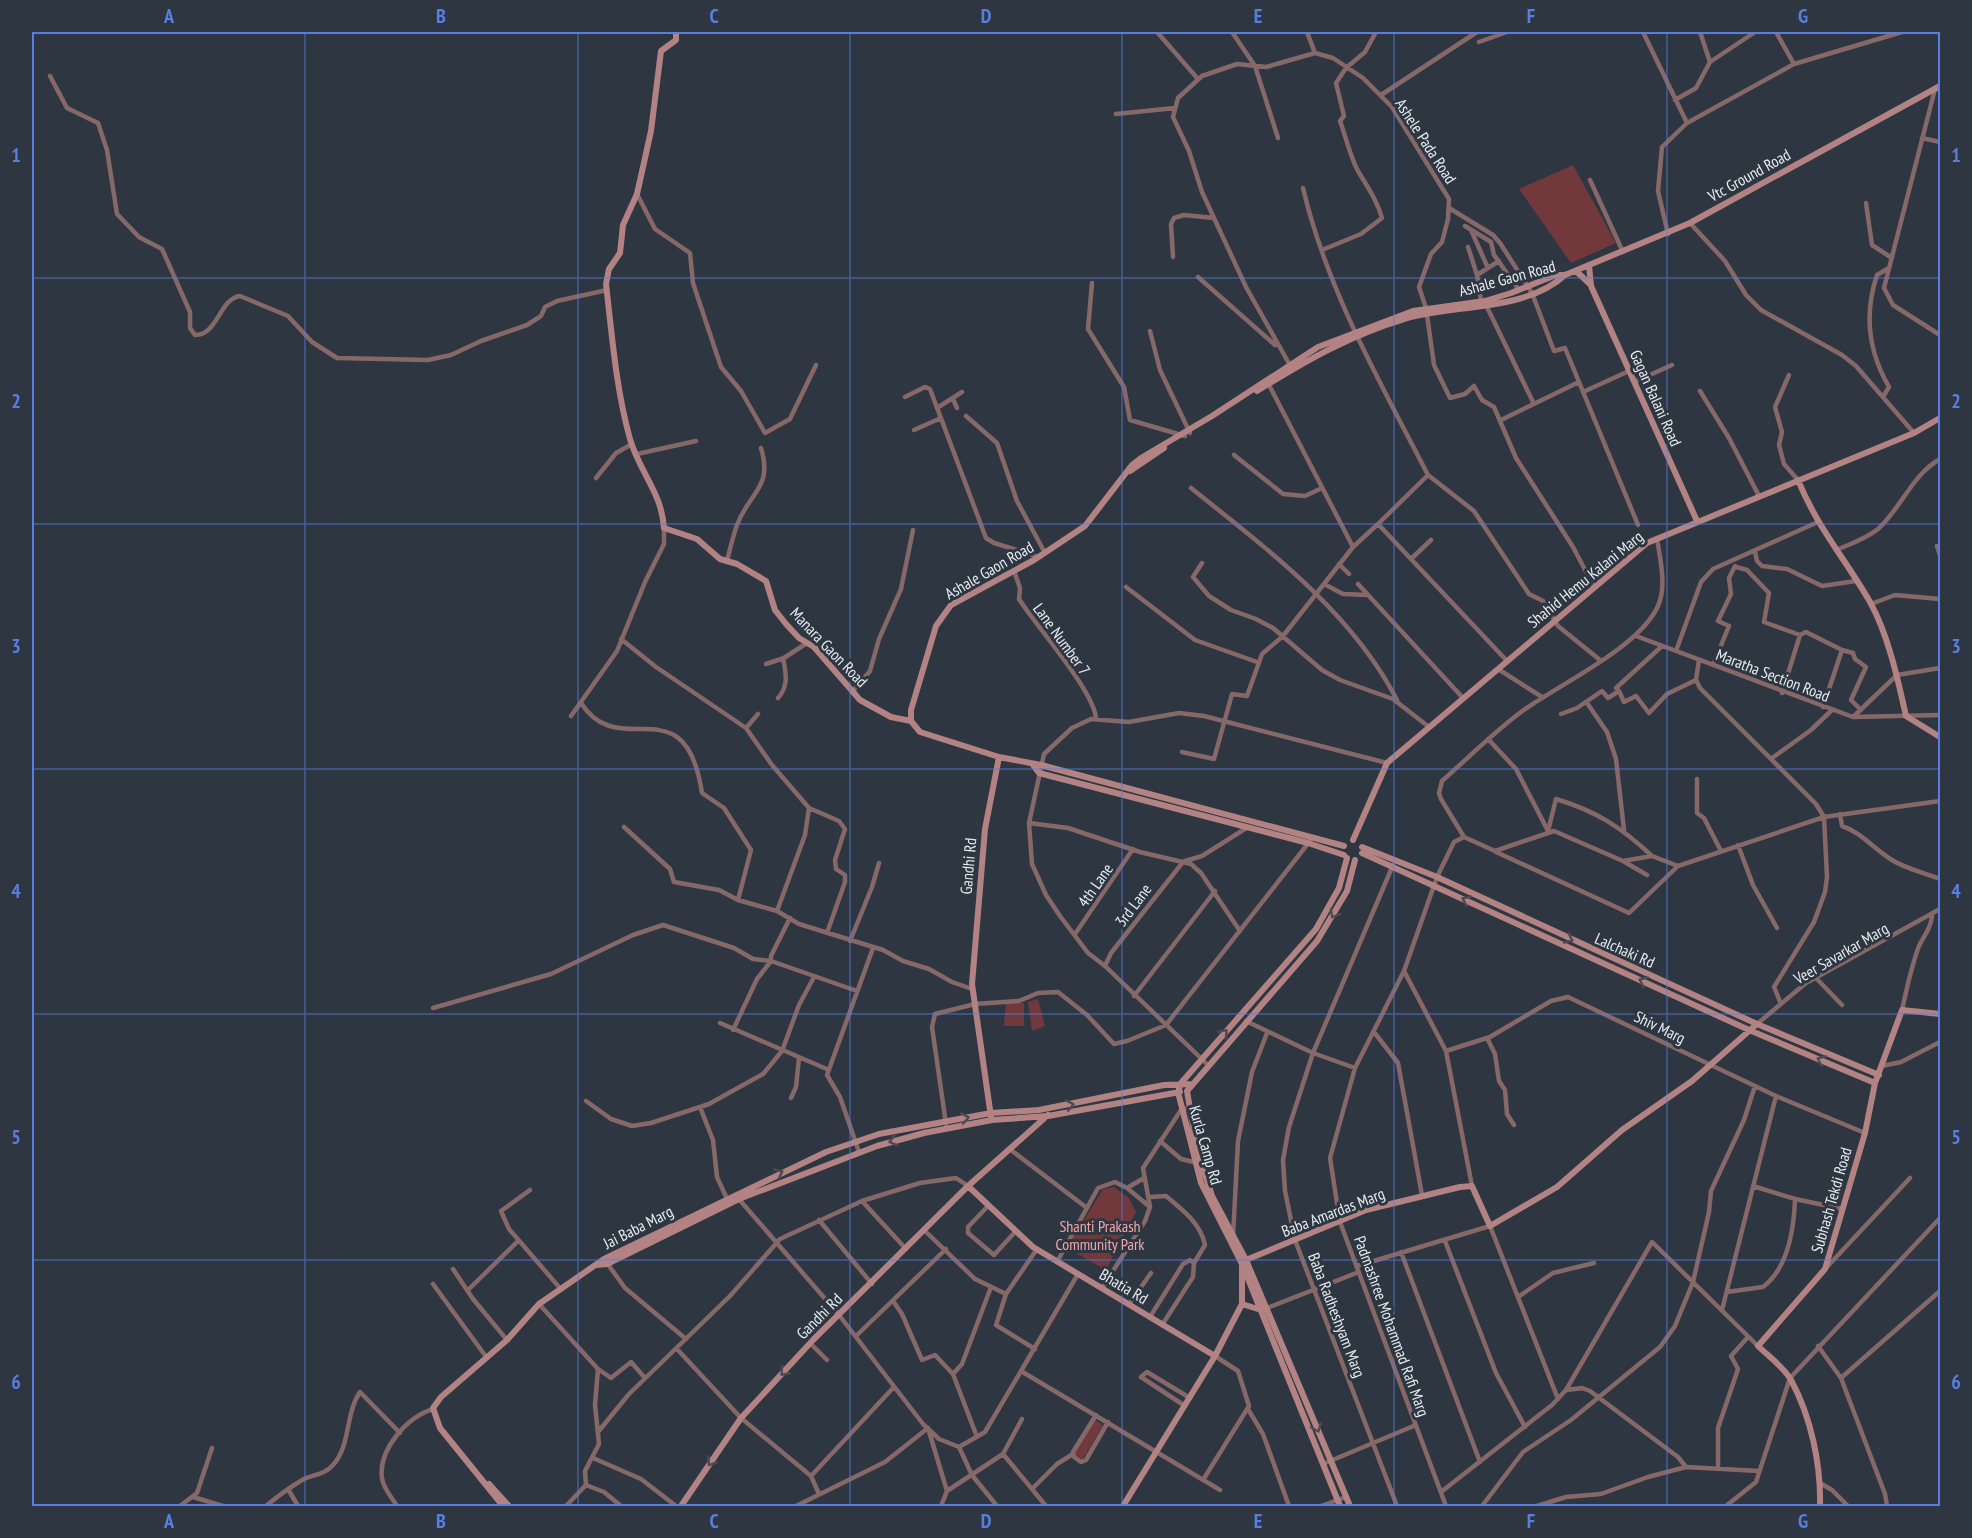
<svg xmlns="http://www.w3.org/2000/svg" width="1972" height="1538" font-family="'PT Sans Narrow',sans-serif">
<rect width="100%" height="100%" fill="#2e3741"/>
<!-- green -->
<path fill="#72393c" d="M1573,165L1616,243L1571,263L1519,189Z
M1038,999L1045,1026L1032,1031L1028,1002Z
M1006,1003H1024V1026H1004Z
M1114,1187L1129,1198L1136,1212L1106,1270L1067,1248L1103,1189Z
M1095,1420L1103,1425L1083,1459L1077,1457L1074,1452Z"/>
<g fill="none" stroke-linecap="round" stroke-linejoin="round">
<!-- street -->
<path stroke="#876868" stroke-width="4.5" d="M1157,32L1198,79
M1232,32L1255,66L1278,138
M1307,32L1315,53
M1643,32L1687,123
M1700,32L1710,62L1755,32
M1776,32L1794,64
M1479,42L1507,32
M1315,53L1333,58L1363,78L1392,107L1449,199L1448,219L1442,242L1431,254L1419,287L1426,308L1434,365L1450,398L1465,394L1474,386L1482,400L1494,407L1516,458L1573,547L1594,587
M50,76L67,108L98,123L107,150L117,214L139,237L162,249L190,312V328L195,335C218,335 219,299 240,296L288,316L312,342L337,358L428,360L451,355L481,341L527,325L541,316L545,307L557,301L607,290
M1935,89L1884,288L1893,305L1940,335
M1381,95L1477,32
M1675,100L1696,88L1710,62
M1116,114L1175,108
M1922,138L1940,142
M1590,180L1623,252
M1303,188C1327,290 1380,382 1428,475L1378,524
M637,194L655,229L690,253L693,283L721,367L741,391L765,433L790,419L816,365
M1866,203L1872,245L1892,258
M1449,208L1493,235L1500,243L1532,293L1554,351L1565,348L1638,525
M1690,223L1725,261L1746,295L1761,310L1842,355L1856,366L1914,433
M1465,226L1491,242L1494,255L1519,290
M1471,230L1488,268
M1668,234L1658,191L1662,147L1687,123L1794,64L1902,32
M1468,247L1477,275
M1322,250L1361,234L1382,218C1377,200 1367,186 1358,171C1350,156 1346,137 1340,121L1344,116L1336,83L1346,68L1365,52L1376,32
M1173,257L1171,224L1174,218L1184,215L1214,218
M1198,277L1275,345
M1092,283L1088,329L1124,387L1130,420L1185,436
M1481,301L1477,275L1499,261
M1487,307L1534,404
M1150,331L1160,370L1190,433
M1291,367L1246,287L1202,192L1189,151L1173,117L1178,98L1202,76L1237,64L1266,67L1315,53
M1789,375L1775,407L1782,432L1779,445L1784,464L1798,480
M1634,382L1672,365
M1268,383L1353,547L1378,524L1507,661
M1700,391L1729,438L1759,496
M1583,392L1629,371
M905,397L925,387L930,389L986,538L994,543L1039,557
M1883,397L1889,387C1868,351 1864,314 1877,275L1889,268
M953,399L957,408
M937,408L962,392
M966,416L997,443L1017,501L1045,553
M1501,420L1579,382
M914,430L941,418
M637,454L696,441
M1234,455L1283,494L1305,496L1322,488
M1428,475L1474,511L1529,594L1543,601L1558,626L1600,660
M596,478L616,453L632,444
M1191,488C1267,549 1351,611 1397,700
M1937,546L1940,555
M1836,550C1850,544 1866,539 1878,529C1902,507 1912,475 1940,459
M1755,551L1757,561L1762,566L1787,569L1822,586L1856,581
M1411,559L1431,540
M727,561C730,549 733,536 737,525C750,491 773,488 761,448
M1202,563L1193,577L1209,596L1231,610L1256,619L1273,628L1322,670L1340,680L1393,699L1429,727
M1339,564L1349,574
M1736,567L1747,570L1769,593L1764,622L1800,635L1782,693
M1014,571L1020,588L1019,599C1036,626 1095,692 1096,719
M1324,584L1343,594L1368,595
M1358,584L1463,698
M1126,587L1195,640L1257,662
M1871,604L1895,595L1940,599
M1800,635L1806,632L1842,650L1823,707
M1636,636L1853,717L1940,715
M621,639L656,667L746,728L772,765L809,808L805,835L777,911
M1842,650L1853,653L1855,659L1866,667L1851,700L1861,710
M1676,651L1701,582L1713,569L1818,522
M1699,660L1696,680L1700,688L1816,804L1824,817L1827,877L1825,892L1814,922L1774,987L1781,1004
M766,664L784,658L807,643
M1713,665L1729,626L1718,621L1731,594L1729,578L1735,566
M1498,669L1542,697
M853,691L870,671L879,639L901,589L913,530
M1619,691L1624,702L1636,696L1649,713L1667,694L1696,680
M778,698C789,686 786,673 783,658
M581,703C620,764 685,682 702,793L724,808L751,850L738,900
M1587,703L1607,732L1616,759L1624,830
M1561,714L1577,708L1602,691L1608,698L1619,691L1616,688L1662,646
M571,716L617,651L645,582L664,544V528
M1853,717L1897,675L1940,668
M746,728L758,714
M1488,739L1516,769L1548,831
M1182,752L1214,759L1232,694L1247,696L1262,654L1283,636L1353,547
M1772,758L1811,730L1832,710
M1697,779V813L1704,818L1721,851
M809,808L839,821L845,829L835,860L836,869L845,875V882L827,933
M1840,814L1842,826C1861,832 1874,849 1892,860C1906,869 1925,873 1940,879
M1029,823L1068,828L1140,852L1191,864L1201,873L1240,931
M624,827L670,869L674,882L719,890L738,900L777,911L799,924L883,950L903,961L929,969L952,982L972,989
M1548,831L1556,799C1596,811 1621,827 1652,856
M1464,837L1495,851L1554,831L1623,861L1652,856L1678,866L1824,817L1940,801
M1464,837L1441,799L1439,793L1442,781C1468,758 1493,733 1521,712C1559,684 1639,648 1658,606C1667,586 1660,559 1657,538
M1738,845L1753,885L1777,928
M1496,852L1629,913L1678,866
M1185,861L1202,856L1248,827
M1623,861L1647,875
M1393,865L1313,1053L1289,1127L1283,1160L1285,1191L1295,1240L1397,1506
M1075,934L1133,849
M850,941L872,887L879,863
M1105,966L1111,953L1183,862
M1404,971L1446,1051L1472,1186
M1816,978L1842,1005
M1134,996L1215,891
M433,1008L551,974L633,935L663,925L734,948L753,959L771,961L857,991
M1902,1010C1907,988 1911,967 1919,946C1924,935 1931,929 1932,916
M1246,1021L1313,1053L1355,1068
M720,1023L829,1070
M1757,1024L1806,983L1940,909
M733,1030L757,979L771,961V956L790,918
M1374,1032L1398,1063L1422,1195
M1487,1038L1495,1054L1499,1081L1505,1090L1507,1114L1514,1125
M1446,1051L1490,1037L1551,1001L1568,997L1776,1096L1865,1133
M1208,1065L1105,966L1088,953L1060,916L1046,895L1032,864L1029,823L1044,754L1072,728L1091,719L1129,722L1179,713L1204,716L1387,763
M1882,1066L1901,1062L1940,1042
M791,1098L796,1087L799,1058
M586,1101L611,1119L632,1126L651,1123L709,1104L763,1074L782,1051L799,1005L814,977
M700,1107L713,1140L717,1177L728,1201
M946,1124L932,1027L935,1014L975,1004L1019,1001L1038,993L1058,992L1087,1015L1114,1044L1127,1041L1166,1025L1310,841
M1160,1141L1181,1159L1194,1162
M1011,1150L1087,1208
M859,1152L840,1097L827,1075L873,948
M1753,1186L1795,1199
M1127,1188L1150,1207
M530,1190L501,1211L509,1229L559,1287
M1150,1197L1166,1196C1182,1209 1201,1224 1205,1245L1194,1263L1193,1277L1162,1325
M738,1198L839,1315L923,1424L939,1439L959,1447L985,1432L1021,1371L1220,1490
M862,1201L906,1249
M988,1206L968,1227V1233L994,1255L1015,1232
M819,1220L872,1284
M924,1230L975,1279L1006,1294L996,1325L1035,1349
M1233,1236L1238,1141L1252,1072L1267,1033
M1445,1241L1496,1373L1525,1427
M1401,1252L1480,1462
M1057,1262L1098,1188L1115,1182L1127,1188L1144,1178
M607,1263L625,1288L686,1339
M1357,1266L1490,1226L1558,1399
M1826,1268L1910,1178
M453,1269L473,1299L507,1340
M433,1284L487,1358
M1102,1288L1145,1221L1150,1207L1143,1168L1181,1110L1188,1108
M468,1290L518,1241
M1727,1292L1763,1287C1788,1268 1794,1228 1795,1199L1843,1209
M1006,1294L1037,1249
M1518,1297L1553,1273L1594,1263
M893,1301L902,1314L922,1360L935,1355L953,1374L977,1437
M539,1304L598,1369L595,1405L599,1444L585,1471L586,1485L566,1506
M1129,1304L1151,1273
M1267,1308L1359,1272
M1722,1310L1776,1096
M1150,1317L1183,1264L1190,1260L1194,1263
M856,1336L946,1249
M810,1343L827,1360
M1818,1346L1841,1378L1885,1494L1887,1506
M677,1349L741,1418L811,1476L819,1494
M598,1369L611,1378L631,1362L645,1378
M1021,1371L1078,1274
M953,1374L962,1364L991,1287
M1841,1378L1940,1291
M1567,1390L1582,1388L1590,1391L1678,1457L1686,1467
M1185,1406L1141,1377L1147,1372L1190,1398
M1248,1409L1263,1434L1289,1506
M1096,1415L1073,1452L1074,1457L1081,1462L1086,1460L1108,1422
M598,1432L629,1394L730,1296L780,1239L862,1201L920,1183L956,1178L968,1186
M959,1447L972,1475L997,1506
M1003,1454L1046,1506
M593,1458L641,1479L676,1506
M1323,1464L1416,1425
M1718,1467V1428L1738,1369L1731,1356L1748,1337
M811,1476L893,1388
M1203,1480L1249,1406L1238,1371L1215,1356
M1820,1483L1832,1490L1848,1506
M586,1485L604,1492L621,1506
M288,1489L298,1506
M1032,1489L1057,1464L1073,1454
M1441,1492L1552,1405L1566,1390L1652,1242L1758,1346
M193,1497L223,1506
M180,1506L197,1493L212,1448
M266,1506C278,1496 290,1487 304,1479C315,1474 324,1475 333,1465C351,1445 345,1414 360,1392L400,1433
M397,1506C392,1498 383,1488 382,1478C378,1450 408,1415 434,1409
M796,1506L885,1462L928,1428L947,1491
M941,1506L947,1491L1003,1454L1022,1419
M1321,1506L1346,1497
M1446,1506L1340,1222L1330,1158L1355,1068L1404,971L1437,877L1454,842L1464,837
M1482,1506L1523,1452L1571,1420L1660,1347L1675,1326L1693,1282L1709,1212L1711,1191L1744,1120L1755,1086
M1537,1506L1566,1497L1601,1494L1648,1477L1686,1467L1759,1471
M1726,1506L1756,1482L1790,1378L1940,1218"/>
<!-- secondary -->
<path stroke="#b38384" stroke-width="6" d="M676,32V40L661,51L651,131L637,194L623,225L620,253L609,269L606,284C612,335 616,389 630,439C639,471 662,493 664,528L697,539L720,559L737,564L766,581L775,610L786,624L799,638L814,647L860,700L891,717L911,721L920,732L999,757L1041,765L1344,846
M1589,265L1591,286L1697,521
M1576,271L1591,285
M1257,391C1304,362 1350,335 1404,319C1453,304 1525,312 1565,275
M1130,471L1164,448
M1798,480C1817,527 1846,560 1870,602C1888,634 1898,680 1906,716L1940,737
M911,721V710L936,626L951,605L1034,560L1085,526L1132,465L1141,458L1212,416L1318,347L1413,311L1485,301L1511,293L1556,275H1565L1690,223L1940,86
M1033,765L1039,773L1308,843L1344,855
M1353,840L1387,763L1647,543L1914,433L1940,418
M1362,847L1437,877L1757,1024L1879,1075
M1362,853L1749,1030L1875,1083
M991,1117L972,984L985,829L999,757
M968,1186L1033,1247L1215,1356
M596,1265L607,1264L739,1199L877,1146L924,1133L992,1120L1048,1116L1180,1092
M1242,1304L1261,1310
M489,1484L509,1506
M503,1506L440,1428L433,1408L441,1397L507,1340L539,1304L604,1259L826,1152L879,1134L991,1113L1039,1110L1164,1085L1193,1084
M681,1506L741,1418L813,1340L968,1186L1048,1115
M1123,1506L1215,1356L1242,1304V1264L1246,1260L1366,1210L1460,1187L1472,1186L1490,1226L1557,1187L1622,1130L1692,1081L1757,1024
M1340,1506L1242,1264L1201,1183L1178,1092L1181,1083L1316,929L1339,888L1347,858
M1350,1506L1246,1260L1212,1196L1197,1149L1187,1091L1317,941L1347,891L1355,860
M1820,1506C1821,1464 1811,1417 1791,1380C1784,1367 1768,1356 1758,1346L1825,1269L1865,1133L1875,1083L1902,1010L1940,1014"/>
</g>
<!-- one-way arrows -->
<defs><path id="oneway-chevron" d="M-2-3.5L2.5 0L-2 3.5" fill="none" stroke-width="1.6" stroke-linecap="round" stroke-linejoin="round" transform="scale(1.5)"/></defs>
<g stroke="#4f4a52">
<use href="#oneway-chevron" transform="translate(1466 900) rotate(-155)"/>
<use href="#oneway-chevron" transform="translate(1334 914) rotate(120)"/>
<use href="#oneway-chevron" transform="translate(1569 939) rotate(25)"/>
<use href="#oneway-chevron" transform="translate(1643 981) rotate(-155)"/>
<use href="#oneway-chevron" transform="translate(1224 1033) rotate(-49)"/>
<use href="#oneway-chevron" transform="translate(1821 1060) rotate(-157)"/>
<use href="#oneway-chevron" transform="translate(1070 1105) rotate(-11)"/>
<use href="#oneway-chevron" transform="translate(965 1118) rotate(-11)"/>
<use href="#oneway-chevron" transform="translate(893 1141) rotate(165)"/>
<use href="#oneway-chevron" transform="translate(779 1173) rotate(-25)"/>
<use href="#oneway-chevron" transform="translate(784 1372) rotate(133)"/>
<use href="#oneway-chevron" transform="translate(1317 1428) rotate(67)"/>
<use href="#oneway-chevron" transform="translate(711 1462) rotate(124)"/>
</g>
<!-- grid -->
<path fill="none" stroke="#597de0" stroke-width="1.5" stroke-opacity="0.55" d="M305,32V1506M578,32V1506M850,32V1506M1122,32V1506M1394,32V1506M1667,32V1506M32,278H1940M32,524H1940M32,769H1940M32,1014H1940M32,1260H1940"/>
<g text-anchor="middle" dominant-baseline="central" stroke-width="6" stroke-linejoin="round" paint-order="stroke">
<!-- street labels -->
<g font-size="16" fill="#e6ecf3" stroke="#2e3741">
<text transform="translate(1426 141) rotate(57)">Ashele Pada Road</text>
<text transform="translate(1749 175) rotate(-29)">Vtc Ground Road</text>
<text transform="translate(1507 278) rotate(-15)">Ashale Gaon Road</text>
<text transform="translate(1656 398) rotate(66)">Gagan Balani Road</text>
<text transform="translate(989 570) rotate(-30)">Ashale Gaon Road</text>
<text transform="translate(1585 579) rotate(-39)">Shahid Hemu Kalani Marg</text>
<text transform="translate(1062 639) rotate(54)">Lane Number 7</text>
<text transform="translate(829 647) rotate(46)">Manara Gaon Road</text>
<text transform="translate(1773 675) rotate(21)">Maratha Section Road</text>
<text transform="translate(968 866) rotate(-85)">Gandhi Rd</text>
<text transform="translate(1095 885) rotate(-55)">4th Lane</text>
<text transform="translate(1133 905) rotate(-53)">3rd Lane</text>
<text transform="translate(1625 950) rotate(24)">Lalchaki Rd</text>
<text transform="translate(1841 953) rotate(-30)">Veer Savarkar Marg</text>
<text transform="translate(1660 1027) rotate(26)">Shiv Marg</text>
<text transform="translate(1206 1145) rotate(74)">Kurla Camp Rd</text>
<text transform="translate(1831 1200) rotate(-74)">Subhash Tekdi Road</text>
<text transform="translate(1333 1212) rotate(-21)">Baba Amardas Marg</text>
<text transform="translate(638 1227) rotate(-27)">Jai Baba Marg</text>
<text transform="translate(1124 1286) rotate(31)">Bhatia Rd</text>
<text transform="translate(1337 1315) rotate(69)">Baba Radheshyam Marg</text>
<text transform="translate(819 1316) rotate(-45)">Gandhi Rd</text>
<text transform="translate(1392 1326) rotate(70)">Padmashree Mohammad Rafi Marg</text>
</g>
<!-- park labels -->
<g font-size="16" fill="#f5a5a7" stroke="#2e3741">
<text x="1100" y="1226">Shanti Prakash<tspan x="1100" dy="18">Community Park</tspan></text>
</g>
</g>
<!-- border -->
<rect width="1972" height="1538" fill="none" stroke="#2e3741" stroke-width="66"/>
<rect x="33" y="33" width="1906" height="1472" fill="none" stroke="#597de0" stroke-width="2"/>
<g font-size="20" text-anchor="middle" font-weight="bold" fill="#597de0">
<text x="169" y="23">A</text>
<text x="441" y="23">B</text>
<text x="714" y="23">C</text>
<text x="986" y="23">D</text>
<text x="1258" y="23">E</text>
<text x="1531" y="23">F</text>
<text x="1803" y="23">G</text>
<text x="16" y="162">1</text>
<text x="1956" y="162">1</text>
<text x="16" y="408">2</text>
<text x="1956" y="408">2</text>
<text x="16" y="653">3</text>
<text x="1956" y="653">3</text>
<text x="16" y="898">4</text>
<text x="1956" y="898">4</text>
<text x="16" y="1144">5</text>
<text x="1956" y="1144">5</text>
<text x="16" y="1389">6</text>
<text x="1956" y="1389">6</text>
<text x="169" y="1528">A</text>
<text x="441" y="1528">B</text>
<text x="714" y="1528">C</text>
<text x="986" y="1528">D</text>
<text x="1258" y="1528">E</text>
<text x="1531" y="1528">F</text>
<text x="1803" y="1528">G</text>
</g>
</svg>
